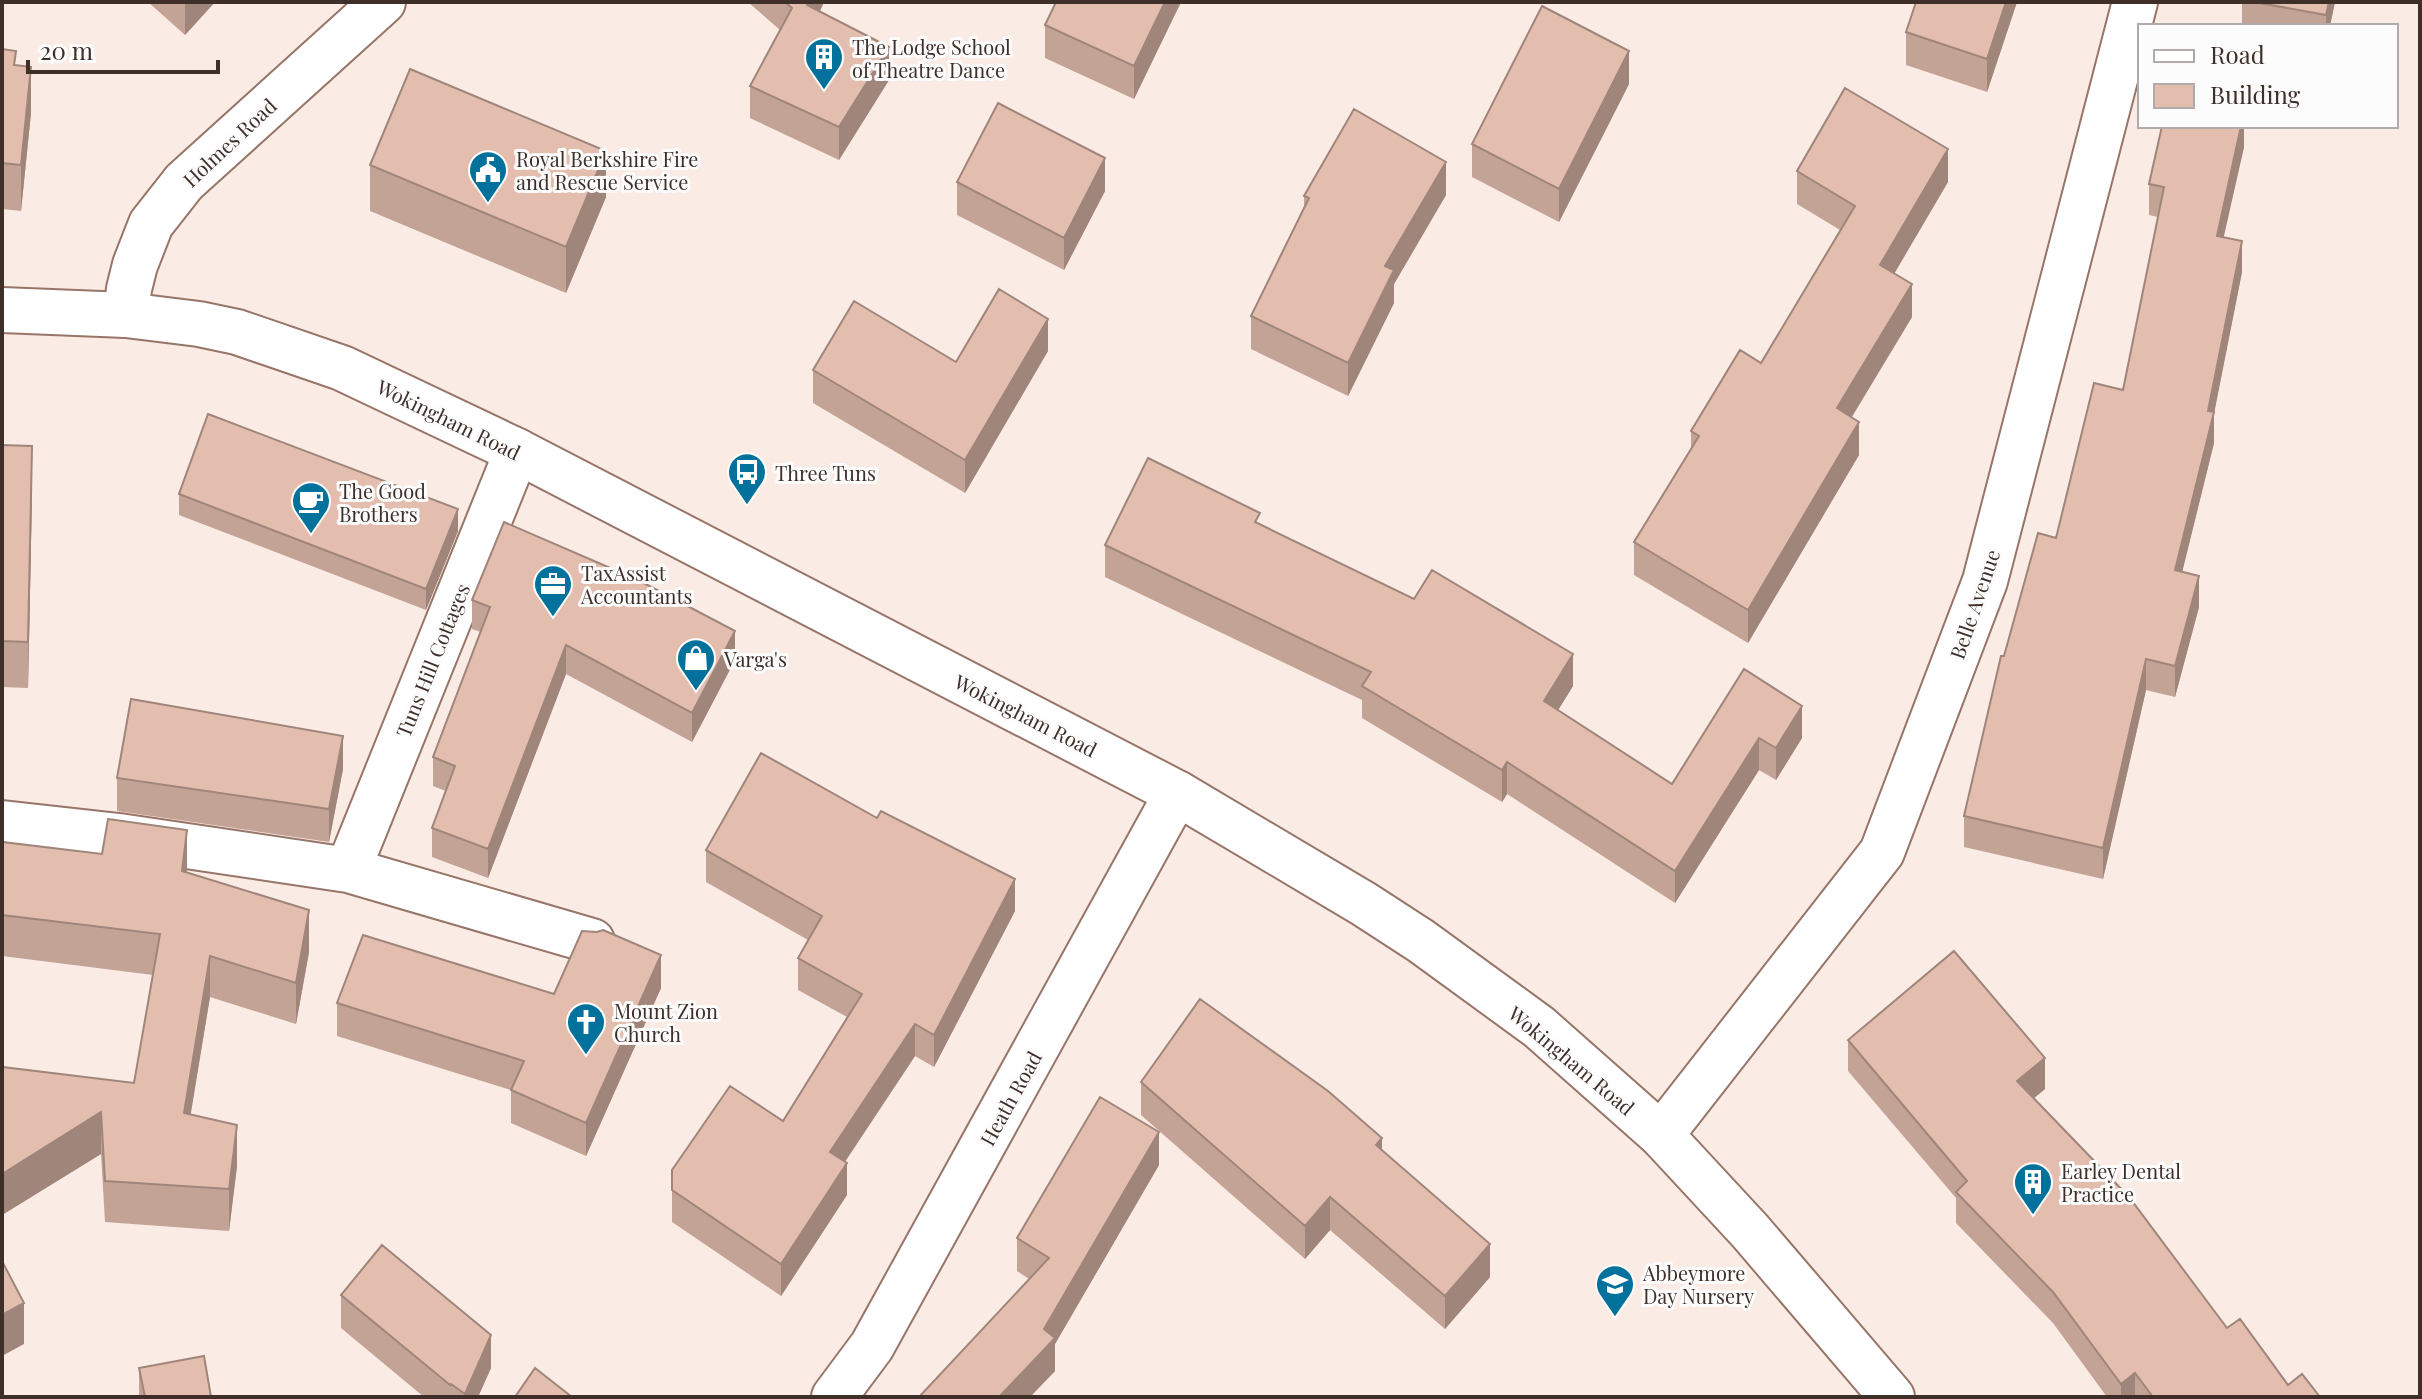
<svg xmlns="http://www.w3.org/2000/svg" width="2422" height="1399" font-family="'Playfair Display',serif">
<rect width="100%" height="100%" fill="#fbebe5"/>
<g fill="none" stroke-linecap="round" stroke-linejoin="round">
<!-- minor casing -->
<g stroke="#977568" stroke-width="48">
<path id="minor" d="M126,315L129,289L135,265L151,224L184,182L383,2
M2,823L119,836L348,870L517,451
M348,870L592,941
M1661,1135L1882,852L1985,581L2135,2
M834,1397L872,1346L1177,793"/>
</g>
<!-- primary casing -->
<g stroke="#977568" stroke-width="48">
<path id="primary" d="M2,310L126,315L199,324L237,332L342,368L517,451L1177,793L1364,904L1421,941L1539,1027L1661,1135L1750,1231L1892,1397"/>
</g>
<!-- minor -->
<use href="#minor" stroke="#fff" stroke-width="44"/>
<!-- primary -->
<use href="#primary" stroke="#fff" stroke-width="44"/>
</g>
<!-- wall -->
<path fill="#c3a396" d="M148,2H215L185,35Z
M748,2H824L820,11L889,80L839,160L750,118V86L780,30Z
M1181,2L1134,99L1045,58V25Z
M1916,2H2017L1987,92L1906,65V32Z
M2242,2H2335L2330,26H2242Z
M2,49L16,65L31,113L21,211L2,209Z
M1629,84L1559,222L1472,177V144Z
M2244,126V147L2223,237L2242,272L2214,412V443L2182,572L2199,607L2175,697L2146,690L2103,879L1964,847V816L2004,656L2056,538L2123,390L2158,217L2149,215V184Z
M370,165L606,197L566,293L370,211Z
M1797,171L1948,182L1894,273L1912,317L1852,417L1859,455L1748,643L1634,575V542L1691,448V431L1761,363L1840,230L1797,204Z
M957,182L1105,191L1064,270L957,215Z
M1446,195L1394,284V303L1348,396L1251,349V316L1304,207V196Z
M1048,351L965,493L813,403V370L956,362Z
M2,445L32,492L28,688L2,687Z
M179,494L458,531L426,610L179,515Z
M1260,524L1573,686L1558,710L1672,784L1744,669L1802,738L1776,780L1759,770L1675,903L1507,794L1502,802L1362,718V700L1105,577V545Z
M472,600L735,660L692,742L566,674L488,878L432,857V828L446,791L433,786V757L481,632L472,629Z
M343,769L329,842L117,811V778Z
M2,842L102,854L187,872L309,952L296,1024L210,997L190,1115L237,1166L229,1231L105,1222L101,1154L2,1215L134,1083L153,975L2,956Z
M706,850L1015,911L934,1067L915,1056L845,1162L847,1195L781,1296L672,1222V1170L783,1121L847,1017L798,990V958L808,940L706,882Z
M661,988L586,1156L511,1123V1090L337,1036V1003L554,994Z
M1848,1040L2045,1089L2034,1098L2227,1328L2288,1385L2320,1397H2107L2053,1323L1956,1223V1198L1848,1071Z
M1141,1082L1382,1150L1490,1277L1445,1329L1330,1230L1305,1259L1141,1115Z
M1159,1165L1055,1344V1371L1030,1397H919L1029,1279L1017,1271V1238Z
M341,1295L491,1368L478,1397H424L341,1328Z
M139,1368L211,1397H139Z"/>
<!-- shaded-wall -->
<path fill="#9f857a" d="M185,2H215L185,35Z
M808,2H824L807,38V5Z
M1165,2H1181L1134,99V66Z
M2006,2H2017L1987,92V59Z
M2329,2H2335L2330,26H2326V15Z
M889,47V80L839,160V127Z
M1629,51V84L1559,222V189Z
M31,67V113L21,211V165Z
M2241,126H2244V147L2217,267V236Z
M1948,149V182L1880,298V265Z
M606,151V197L566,293V247Z
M1105,158V191L1064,270V238Z
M1446,162V195L1394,284V303L1348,396V363L1385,266Z
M2242,241V272L2214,414V412V443L2175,601V570Z
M1912,284V317L1837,441V408Z
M1048,319V351L965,493V460Z
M1859,422V455L1748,643V610Z
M32,446V492L28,688V642Z
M458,509V531L426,610V589Z
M2199,576V607L2175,697V666Z
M735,631V660L692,742V713Z
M566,645V674L488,878V849Z
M1573,654V686L1544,733V701Z
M2146,659V690L2103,879V848Z
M1802,706V738L1776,780V748Z
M343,736V769L329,842V809Z
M1759,738V770L1675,903V871Z
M1507,762V794L1502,802V770Z
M187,830V871L182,912V871Z
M1015,879V911L934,1067V1035Z
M309,910V952L296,1024V983Z
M661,955V988L586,1156V1123Z
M210,956V997L184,1155V1113Z
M915,1024V1056L830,1184V1152Z
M2045,1058V1089L2017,1112V1081Z
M101,1112V1154L2,1215V1174Z
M237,1125V1166L229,1231V1189Z
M1159,1132V1165L1055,1344V1371L1030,1397H999L1044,1329Z
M1382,1138V1171L1376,1145Z
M847,1163V1195L781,1296V1264Z
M1330,1197V1230L1305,1259V1226Z
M1490,1244V1277L1445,1329V1296Z
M24,1303V1344L2,1356V1315Z
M491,1335V1368L478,1397H465V1394Z
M2135,1373V1397H2121V1384Z"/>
<!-- building -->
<path fill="#e3beaf" stroke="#9f857a" stroke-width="2" d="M785,2H808L807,5L889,47L839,127L750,86L792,8Z
M1056,2H1165L1134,66L1045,25Z
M1916,2H2006L1987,59L1906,32Z
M2254,2H2329L2326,15Z
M1542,6L1629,51L1559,189L1472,144Z
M2,49L16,51L14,65L31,67L21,165L2,163Z
M410,69L606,151L566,247L370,165Z
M1845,88L1948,149L1880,265L1912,284L1837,408L1859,422L1748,610L1634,542L1699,436L1691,431L1740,350L1761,363L1855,206L1797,171Z
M998,103L1105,158L1064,238L957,182Z
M1354,109L1446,162L1385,266L1394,270L1348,363L1251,316L1309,198L1304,196Z
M2162,126H2241L2217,236L2242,241L2208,411L2214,412L2175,570L2199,576L2175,666L2146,659L2103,848L1964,816L2001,656H2004L2038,533L2056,538L2094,383L2123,390L2164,187L2149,184Z
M999,289L1048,319L965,460L813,370L854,301L956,362Z
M208,414L458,509L426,589L179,494Z
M2,445L32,446L28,642L2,641Z
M1148,458L1260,513L1255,522L1414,599L1432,570L1573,654L1544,701L1672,784L1744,669L1802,706L1776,748L1759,738L1675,871L1507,762L1502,770L1362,686L1371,672L1105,545Z
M504,522L638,580L735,631L692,713L566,645L488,849L432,828L455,766L433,757L490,607L472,600Z
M131,699L343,736L329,809L117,778Z
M761,753L877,818L881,811L1015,879L934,1035L915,1024L830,1152L847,1163L781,1264L672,1190V1170L730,1086L783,1121L862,994L798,958L822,916L706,850Z
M108,819L187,830L182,871L309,910L296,983L210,956L184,1113L237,1125L229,1189L105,1181L101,1112L2,1174V1067L134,1083L160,934L2,915V842L102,854Z
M603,930L661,955L586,1123L511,1090L524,1061L337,1003L363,935L554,994L582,931L597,932Z
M1954,951L2045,1058L2017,1081L2129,1197L2227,1328L2240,1319L2288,1385L2302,1374L2320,1397H2153L2135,1373L2121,1384L2053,1292L1956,1192L1967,1181L1848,1040Z
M1200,999L1328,1091L1382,1138L1376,1145L1490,1244L1445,1296L1330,1197L1305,1226L1141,1082Z
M1100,1097L1159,1132L1044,1329L1055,1338L999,1397H919L1049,1258L1017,1238Z
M382,1245L491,1335L465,1394L451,1384L450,1385L341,1295Z
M2,1261L24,1303L2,1315Z
M204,1356L211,1397H145L139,1368Z
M535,1368L572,1397H515Z"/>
<!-- icons -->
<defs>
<g id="building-pin" transform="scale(2)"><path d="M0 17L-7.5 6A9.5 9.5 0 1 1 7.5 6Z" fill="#02719c" stroke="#fcfcfc"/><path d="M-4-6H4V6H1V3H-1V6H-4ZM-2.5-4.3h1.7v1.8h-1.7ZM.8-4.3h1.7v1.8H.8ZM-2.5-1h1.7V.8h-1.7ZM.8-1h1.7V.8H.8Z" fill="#fff"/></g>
<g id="civic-pin" transform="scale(2)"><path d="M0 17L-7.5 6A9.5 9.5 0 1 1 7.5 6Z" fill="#02719c" stroke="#fcfcfc"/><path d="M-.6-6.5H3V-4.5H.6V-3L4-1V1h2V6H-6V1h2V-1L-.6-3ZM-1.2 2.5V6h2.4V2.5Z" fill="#fff"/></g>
<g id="bus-pin" transform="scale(2)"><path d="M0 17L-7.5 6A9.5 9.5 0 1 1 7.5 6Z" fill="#02719c" stroke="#fcfcfc"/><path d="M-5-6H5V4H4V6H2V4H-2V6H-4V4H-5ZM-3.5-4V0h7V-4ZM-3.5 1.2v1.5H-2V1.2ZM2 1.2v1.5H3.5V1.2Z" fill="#fff"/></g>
<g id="cafe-pin" transform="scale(2)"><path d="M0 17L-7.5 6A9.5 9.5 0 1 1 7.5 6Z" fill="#02719c" stroke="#fcfcfc"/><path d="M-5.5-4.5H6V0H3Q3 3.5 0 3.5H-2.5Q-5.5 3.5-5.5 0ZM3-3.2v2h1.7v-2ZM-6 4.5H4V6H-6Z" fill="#fff"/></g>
<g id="office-pin" transform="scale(2)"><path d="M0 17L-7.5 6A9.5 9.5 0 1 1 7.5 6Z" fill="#02719c" stroke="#fcfcfc"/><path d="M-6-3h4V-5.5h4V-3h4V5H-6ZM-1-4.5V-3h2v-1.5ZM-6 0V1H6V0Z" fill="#fff"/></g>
<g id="shop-pin" transform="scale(2)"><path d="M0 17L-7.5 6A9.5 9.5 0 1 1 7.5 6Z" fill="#02719c" stroke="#fcfcfc"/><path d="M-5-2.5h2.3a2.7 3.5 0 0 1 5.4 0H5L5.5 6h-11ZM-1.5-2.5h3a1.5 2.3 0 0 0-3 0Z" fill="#fff"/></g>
<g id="church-pin" transform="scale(2)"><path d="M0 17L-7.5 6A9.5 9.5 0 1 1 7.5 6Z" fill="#02719c" stroke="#fcfcfc"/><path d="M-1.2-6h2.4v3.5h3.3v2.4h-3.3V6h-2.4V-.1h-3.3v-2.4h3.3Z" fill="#fff"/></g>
<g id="school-pin" transform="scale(2)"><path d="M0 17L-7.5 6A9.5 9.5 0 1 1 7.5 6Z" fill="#02719c" stroke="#fcfcfc"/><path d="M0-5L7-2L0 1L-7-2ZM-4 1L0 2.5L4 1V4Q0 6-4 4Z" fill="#fff"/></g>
</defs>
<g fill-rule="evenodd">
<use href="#building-pin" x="824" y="57"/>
<use href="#civic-pin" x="488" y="170"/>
<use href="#bus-pin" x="747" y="472"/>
<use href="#cafe-pin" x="311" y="501"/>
<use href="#office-pin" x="553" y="584"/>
<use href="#shop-pin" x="696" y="658"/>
<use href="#church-pin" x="586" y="1022"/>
<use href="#building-pin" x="2033" y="1182"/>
<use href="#school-pin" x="1615" y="1284"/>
</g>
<g text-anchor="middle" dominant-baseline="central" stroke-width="6" stroke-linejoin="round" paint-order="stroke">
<!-- poi labels -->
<g font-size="20" fill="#3e2f29" stroke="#fcfcfc" text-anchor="start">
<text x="852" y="46">The Lodge School<tspan x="852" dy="23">of Theatre Dance</tspan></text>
<text x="516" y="158">Royal Berkshire Fire<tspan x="516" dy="23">and Rescue Service</tspan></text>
<text x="775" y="472">Three Tuns</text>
<text x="339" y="490">The Good<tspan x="339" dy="23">Brothers</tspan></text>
<text x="581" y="572">TaxAssist<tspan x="581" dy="23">Accountants</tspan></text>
<text x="724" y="658">Varga's</text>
<text x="614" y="1010">Mount Zion<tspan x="614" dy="23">Church</tspan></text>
<text x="2061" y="1170">Earley Dental<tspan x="2061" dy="23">Practice</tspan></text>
<text x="1643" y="1272">Abbeymore<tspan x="1643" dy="23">Day Nursery</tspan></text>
</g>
<!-- street labels -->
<g font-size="20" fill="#3e2f29" stroke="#fcfcfc">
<text transform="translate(229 142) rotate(-43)">Holmes Road</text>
<text transform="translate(449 419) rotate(26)">Wokingham Road</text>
<text transform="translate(1974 604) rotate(-71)">Belle Avenue</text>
<text transform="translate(432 660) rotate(-68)">Tuns Hill Cottages</text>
<text transform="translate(1026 715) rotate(27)">Wokingham Road</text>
<text transform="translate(1572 1060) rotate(40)">Wokingham Road</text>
<text transform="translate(1010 1098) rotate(-61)">Heath Road</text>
</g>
</g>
<!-- border -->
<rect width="2422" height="1399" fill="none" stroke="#3e2f29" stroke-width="8"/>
<!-- legend -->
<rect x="2138" y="24" width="260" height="104" fill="#fcfcfc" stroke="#b0aaa8" stroke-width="2"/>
<rect x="2154" y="50" width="40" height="12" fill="#ffffff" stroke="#b0aaa8" stroke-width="2"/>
<text x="2210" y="64" font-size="24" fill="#3e2f29">Road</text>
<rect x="2154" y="84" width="40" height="24" fill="#e3beaf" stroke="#b0aaa8" stroke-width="2"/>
<text x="2210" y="104" font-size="24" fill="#3e2f29">Building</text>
<!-- scale -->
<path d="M28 60v12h190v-12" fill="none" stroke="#3e2f29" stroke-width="4"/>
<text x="40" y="60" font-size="24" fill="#3e2f29" stroke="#fcfcfc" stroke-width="6" paint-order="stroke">20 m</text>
</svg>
